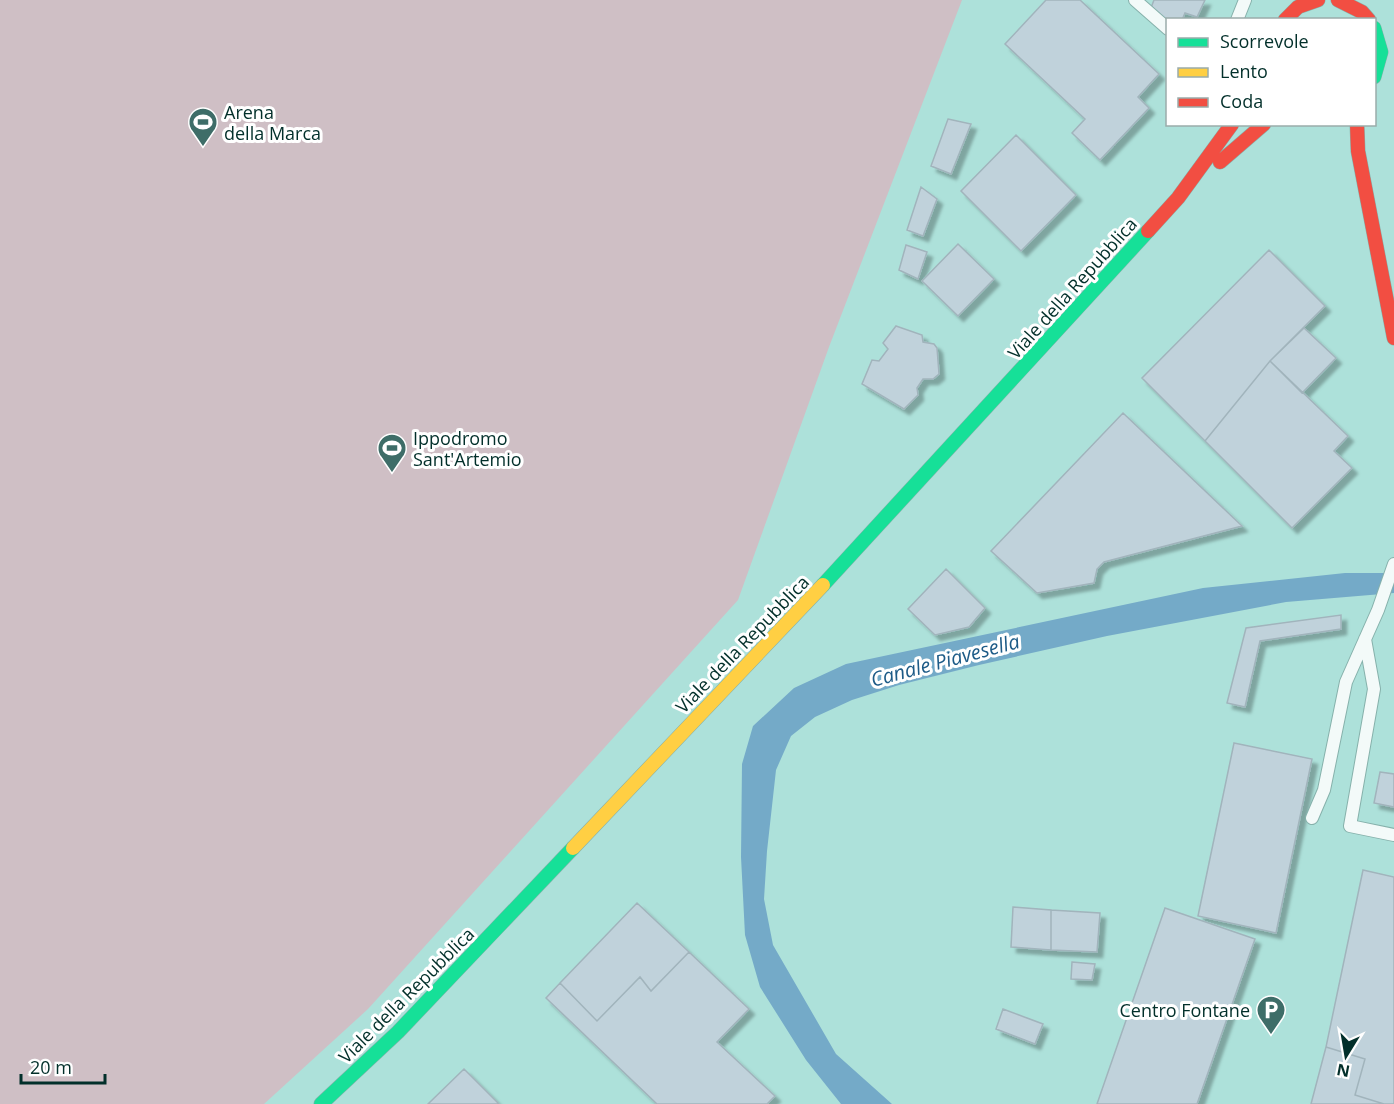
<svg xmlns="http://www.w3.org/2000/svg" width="1394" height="1104" font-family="'Open Sans',sans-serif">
<defs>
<filter id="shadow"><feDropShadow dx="5.5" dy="5.5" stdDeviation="1.5" flood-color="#0004"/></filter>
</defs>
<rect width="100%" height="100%" fill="#ade1da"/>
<!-- green -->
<path fill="#cfbfc5" d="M0,0H962L829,347L738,600L368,1009L264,1104H0Z"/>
<!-- water -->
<path fill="#74aac8" d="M1345,573H1394V593L1286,602L1107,636L979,665L899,685L852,700L815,717L791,736L776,770L767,851L764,899L773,945L836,1054L892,1104H841L806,1060L760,987L745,935L741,857L742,764L753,726L794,688L846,664L1203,588Z"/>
<!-- building -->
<path fill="#c0d2db" stroke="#a1b4bc" stroke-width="1.5" filter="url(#shadow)" d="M1046,0H1080L1159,74L1138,97L1149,108L1100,160L1072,133L1085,119L1005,44Z
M1154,0H1205L1197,17L1185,13L1182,20H1168V25L1149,13Z
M948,119L971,124L951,174L931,166Z
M1016,135L1076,195L1021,251L961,191Z
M921,187L937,199L923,236L907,230Z
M958,244L994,279L958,316L922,281Z
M906,245L927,252L918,279L899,270Z
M1269,250L1325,306L1270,361L1205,441L1142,378Z
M896,326L922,335L923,342L934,344L937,348L939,374L933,379H923L917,388L918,395L904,409L862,384L872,360L879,361L888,349L883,343Z
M1304,328L1336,358L1302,393L1270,361Z
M1270,361L1348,436L1334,451L1352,468L1292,528L1205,441Z
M1123,413L1242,526L1104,562L1097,569L1094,583L1037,593L991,551Z
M946,569L985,608L969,627L935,635L908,609Z
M1341,615V629L1260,641L1245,707L1227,703L1246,628Z
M1234,743L1312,759L1276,933L1198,916Z
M1380,772L1394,774V807L1374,803Z
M1363,870L1394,877V1104H1384L1355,1095L1365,1059L1326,1047Z
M637,903L689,952L651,991L640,977L597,1021L560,983Z
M1013,907L1051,910V950L1011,947Z
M1165,908L1255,939L1197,1104H1097Z
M1051,910L1100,913L1097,952L1051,950Z
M689,952L749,1009L717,1042L775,1096L767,1104H657L546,998L560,983L597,1021L640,977L651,991Z
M1072,962L1095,964L1092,980L1071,979Z
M1003,1009L1043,1024L1035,1044L996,1029Z
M1326,1047L1365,1059L1355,1095L1384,1104H1311Z
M464,1069L499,1104H428Z"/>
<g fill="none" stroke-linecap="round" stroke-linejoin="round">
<!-- lane casing -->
<g stroke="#86b1ab" stroke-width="14">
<path id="lane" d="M1135,0L1168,29
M1237,20L1245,0
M1365,639L1374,689L1350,826L1394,835
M1312,818L1324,790L1346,682L1378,610L1394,564"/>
</g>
<!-- fast casing -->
<g stroke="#86b1ab" stroke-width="15">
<path id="fast" d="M1374,28L1381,52L1374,77
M823,585L1148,231
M321,1104L398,1032L573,848"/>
</g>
<!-- slow casing -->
<g stroke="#86b1ab" stroke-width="15">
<path id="slow" d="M573,848L823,585"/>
</g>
<!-- jam casing -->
<g stroke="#86b1ab" stroke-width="15">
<path id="jam" d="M1338,0L1362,12L1369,20
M1285,20L1298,7L1318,0
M1357,124L1358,151L1394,338
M1220,162L1264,124
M1148,231L1178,198L1232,124"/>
</g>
<!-- lane -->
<use href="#lane" stroke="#f3faf9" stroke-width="12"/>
<!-- fast -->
<use href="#fast" stroke="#16e098" stroke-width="14"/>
<!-- slow -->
<use href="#slow" stroke="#ffcf43" stroke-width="14"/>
<!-- jam -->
<use href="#jam" stroke="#f24e42" stroke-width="14"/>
</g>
<!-- icons -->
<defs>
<g id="stadium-pin" transform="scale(1.5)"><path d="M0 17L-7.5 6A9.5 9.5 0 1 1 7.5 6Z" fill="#3e6d68" stroke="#fff"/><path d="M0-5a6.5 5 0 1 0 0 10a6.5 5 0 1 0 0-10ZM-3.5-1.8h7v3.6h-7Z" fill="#fff"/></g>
<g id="parking-pin" transform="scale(1.5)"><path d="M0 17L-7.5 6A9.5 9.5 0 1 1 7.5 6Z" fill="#3e6d68" stroke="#fff"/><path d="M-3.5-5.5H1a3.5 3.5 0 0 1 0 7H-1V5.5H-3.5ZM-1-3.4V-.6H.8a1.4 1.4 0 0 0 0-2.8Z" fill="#fff"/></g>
</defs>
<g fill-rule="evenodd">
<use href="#stadium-pin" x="203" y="122"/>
<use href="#stadium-pin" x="392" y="448"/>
<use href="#parking-pin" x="1271" y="1010"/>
</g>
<g text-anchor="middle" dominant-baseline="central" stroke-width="6" stroke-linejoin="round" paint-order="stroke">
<!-- poi labels -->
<g font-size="18" fill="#022f2a" stroke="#fff" text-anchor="start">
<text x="224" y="112">Arena<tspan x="224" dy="21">della Marca</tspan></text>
<text x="413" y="438">Ippodromo<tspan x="413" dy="21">Sant'Artemio</tspan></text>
<text x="1250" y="1010" text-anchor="end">Centro Fontane</text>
</g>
<!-- street labels -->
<g font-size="18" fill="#022f2a" stroke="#fff">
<text transform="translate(1072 288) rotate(-48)">Viale della Repubblica</text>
<text transform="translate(742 644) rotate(-46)">Viale della Repubblica</text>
<text transform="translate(406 995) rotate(-45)">Viale della Repubblica</text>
</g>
<!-- water labels -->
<g font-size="20" font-style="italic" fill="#1d5b87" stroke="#fff">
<text transform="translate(945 660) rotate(-15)">Canale Piavesella</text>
</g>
</g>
<!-- legend -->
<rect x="1166" y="18" width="210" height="108" fill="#ffffff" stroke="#9aacaa" stroke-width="1.5"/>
<rect x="1178" y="38" width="30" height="9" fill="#16e098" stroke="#9aacaa" stroke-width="1.5"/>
<text x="1220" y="48" font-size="18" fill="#022f2a">Scorrevole</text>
<rect x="1178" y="68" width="30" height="9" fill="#ffcf43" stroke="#9aacaa" stroke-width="1.5"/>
<text x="1220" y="78" font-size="18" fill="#022f2a">Lento</text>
<rect x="1178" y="98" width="30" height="9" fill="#f24e42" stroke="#9aacaa" stroke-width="1.5"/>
<text x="1220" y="108" font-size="18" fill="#022f2a">Coda</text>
<!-- north arrow -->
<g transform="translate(1346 1056) rotate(191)" stroke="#ffffff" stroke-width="4.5" paint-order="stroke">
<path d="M0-4.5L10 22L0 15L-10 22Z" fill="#022f2a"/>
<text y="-9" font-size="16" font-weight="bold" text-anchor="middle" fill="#022f2a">N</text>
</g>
<!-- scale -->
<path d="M21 1074v9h84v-9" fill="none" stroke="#022f2a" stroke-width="3"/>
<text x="30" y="1074" font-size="18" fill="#022f2a" stroke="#ffffff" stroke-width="4.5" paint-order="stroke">20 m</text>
</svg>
